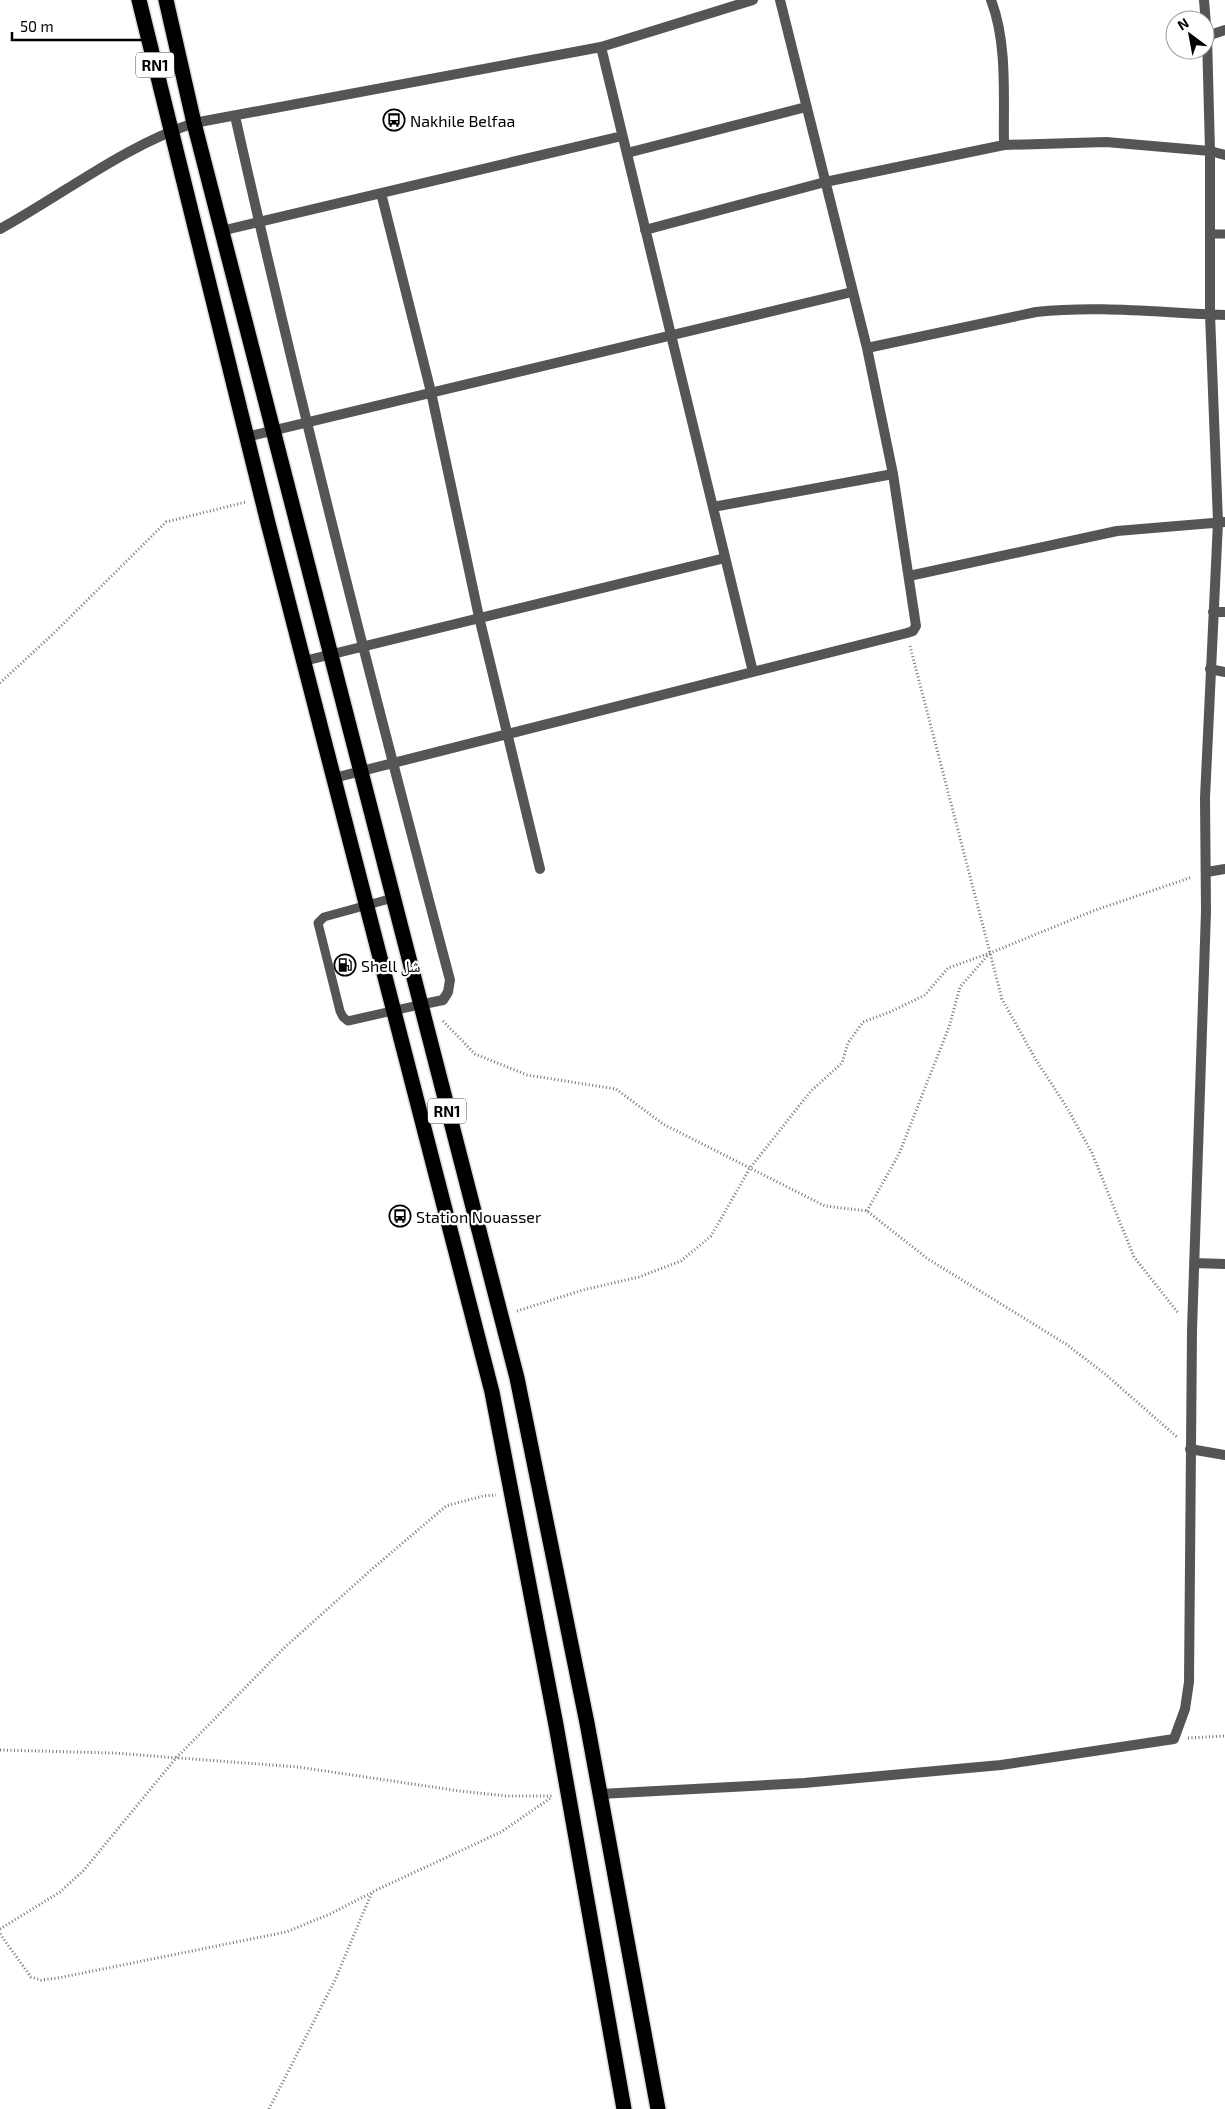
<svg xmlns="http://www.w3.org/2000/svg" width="1225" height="2109" font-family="'Exo 2','Noto Naskh Arabic',sans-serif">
<rect width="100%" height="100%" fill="#fff"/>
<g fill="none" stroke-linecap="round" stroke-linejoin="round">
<!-- highway casing -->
<g stroke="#dbdbdb" stroke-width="18">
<path id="highway" d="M139,0L268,523L492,1392L556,1725L624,2109
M166,0L194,123L517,1378L587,1723L658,2109"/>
</g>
<!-- path -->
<path stroke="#777" stroke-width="3" stroke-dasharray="1 2.5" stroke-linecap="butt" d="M910,646L1002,999L1036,1060L1066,1106L1092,1153L1134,1257L1179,1314
M0,683L55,632L166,522L246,502
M443,1021L475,1054L527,1075L616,1089L663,1124L825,1206L867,1211L928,1259L1066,1344L1105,1374L1177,1437
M867,1211L899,1154L949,1027L960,987L989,954
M517,1311L583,1290L639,1277L681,1261L711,1236L750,1168L811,1091L842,1063L848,1043L863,1022L890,1012L925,995L948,968L990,953L1093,911L1192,877
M1188,1738L1225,1736
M0,1750L113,1753L298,1767L460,1791L507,1796H552
M0,1929L60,1892L84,1870L176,1758L284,1648L371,1570L446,1506L483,1496L496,1495
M0,1934L31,1977L41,1980L58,1978L286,1932L330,1914L371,1893
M269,2109L335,1980L372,1892L501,1832L552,1797"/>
<!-- lane -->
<path stroke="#555" stroke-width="9" d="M1210,234H1225
M393,898L324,917L318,923L340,1011L343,1017L348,1021L419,1005"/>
<!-- street -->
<path stroke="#555" stroke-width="10" d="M991,0C1008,44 1003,99 1004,145
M1207,36L1225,30
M601,47L753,672
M235,116C300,406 374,693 450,980L448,992L443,1000L419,1005
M627,153L806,107
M381,193L431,392L479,617L540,869
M0,229C64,194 124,146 194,123L601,47L753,0
M645,230L825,182L1004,145L1106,142L1210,151L1225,155
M221,231L622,136
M867,348L1036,312C1100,305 1161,313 1225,315
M246,437L852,292
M713,507L893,474
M909,576L1117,531L1225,522
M1213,612H1225
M304,661L725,558
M1210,669L1225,672
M334,778L907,633L913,631L916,626L893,474L867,348L780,0
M1207,872L1225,869
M1194,1263L1225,1264
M1190,1449L1225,1455
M600,1794L804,1783L1001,1765L1174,1739L1185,1709L1189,1682L1192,1330L1206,911L1205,798L1218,522L1210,314V151L1207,36L1204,0"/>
<!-- highway -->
<use href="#highway" stroke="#000" stroke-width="15"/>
</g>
<!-- icons -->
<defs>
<g id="bus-ring" transform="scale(1.125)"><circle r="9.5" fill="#fff" stroke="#000" stroke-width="1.5"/><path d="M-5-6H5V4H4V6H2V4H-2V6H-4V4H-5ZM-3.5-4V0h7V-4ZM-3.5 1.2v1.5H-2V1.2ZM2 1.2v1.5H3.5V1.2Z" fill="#000"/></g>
<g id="fuel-ring" transform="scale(1.125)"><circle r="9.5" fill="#fff" stroke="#000" stroke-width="1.5"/><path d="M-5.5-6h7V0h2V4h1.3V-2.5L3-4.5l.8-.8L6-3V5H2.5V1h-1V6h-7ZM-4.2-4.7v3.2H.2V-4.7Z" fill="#000"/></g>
</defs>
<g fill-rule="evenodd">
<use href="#bus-ring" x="394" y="120"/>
<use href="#fuel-ring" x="345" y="965"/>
<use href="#bus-ring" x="400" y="1216"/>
</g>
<g text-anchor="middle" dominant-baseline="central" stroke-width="4.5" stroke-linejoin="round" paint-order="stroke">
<!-- shield labels -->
<g fill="#fff" stroke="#4c4c4c" stroke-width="1">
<rect x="136" y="52.5" width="38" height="25" rx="4"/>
<rect x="428" y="1098.5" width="38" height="25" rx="4"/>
</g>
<g font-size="15" font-weight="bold" fill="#000">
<text x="155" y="65">RN1</text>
<text x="447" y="1111">RN1</text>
</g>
<!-- poi labels -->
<g font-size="16" fill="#000" stroke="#fff" text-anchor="start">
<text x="410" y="120">Nakhile Belfaa</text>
<text x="361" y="965">Shell شل</text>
<text x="416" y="1216">Station Nouasser</text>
</g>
</g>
<!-- north arrow -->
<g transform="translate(1190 35) rotate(328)"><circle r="24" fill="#ffffff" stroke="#999999"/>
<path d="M0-4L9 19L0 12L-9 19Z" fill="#000000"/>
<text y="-8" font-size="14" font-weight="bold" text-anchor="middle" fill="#000000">N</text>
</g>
<!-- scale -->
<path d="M12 32v8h141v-8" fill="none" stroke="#000000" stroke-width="2.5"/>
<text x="20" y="32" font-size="15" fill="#000000" stroke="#ffffff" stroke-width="4" paint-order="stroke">50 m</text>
</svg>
